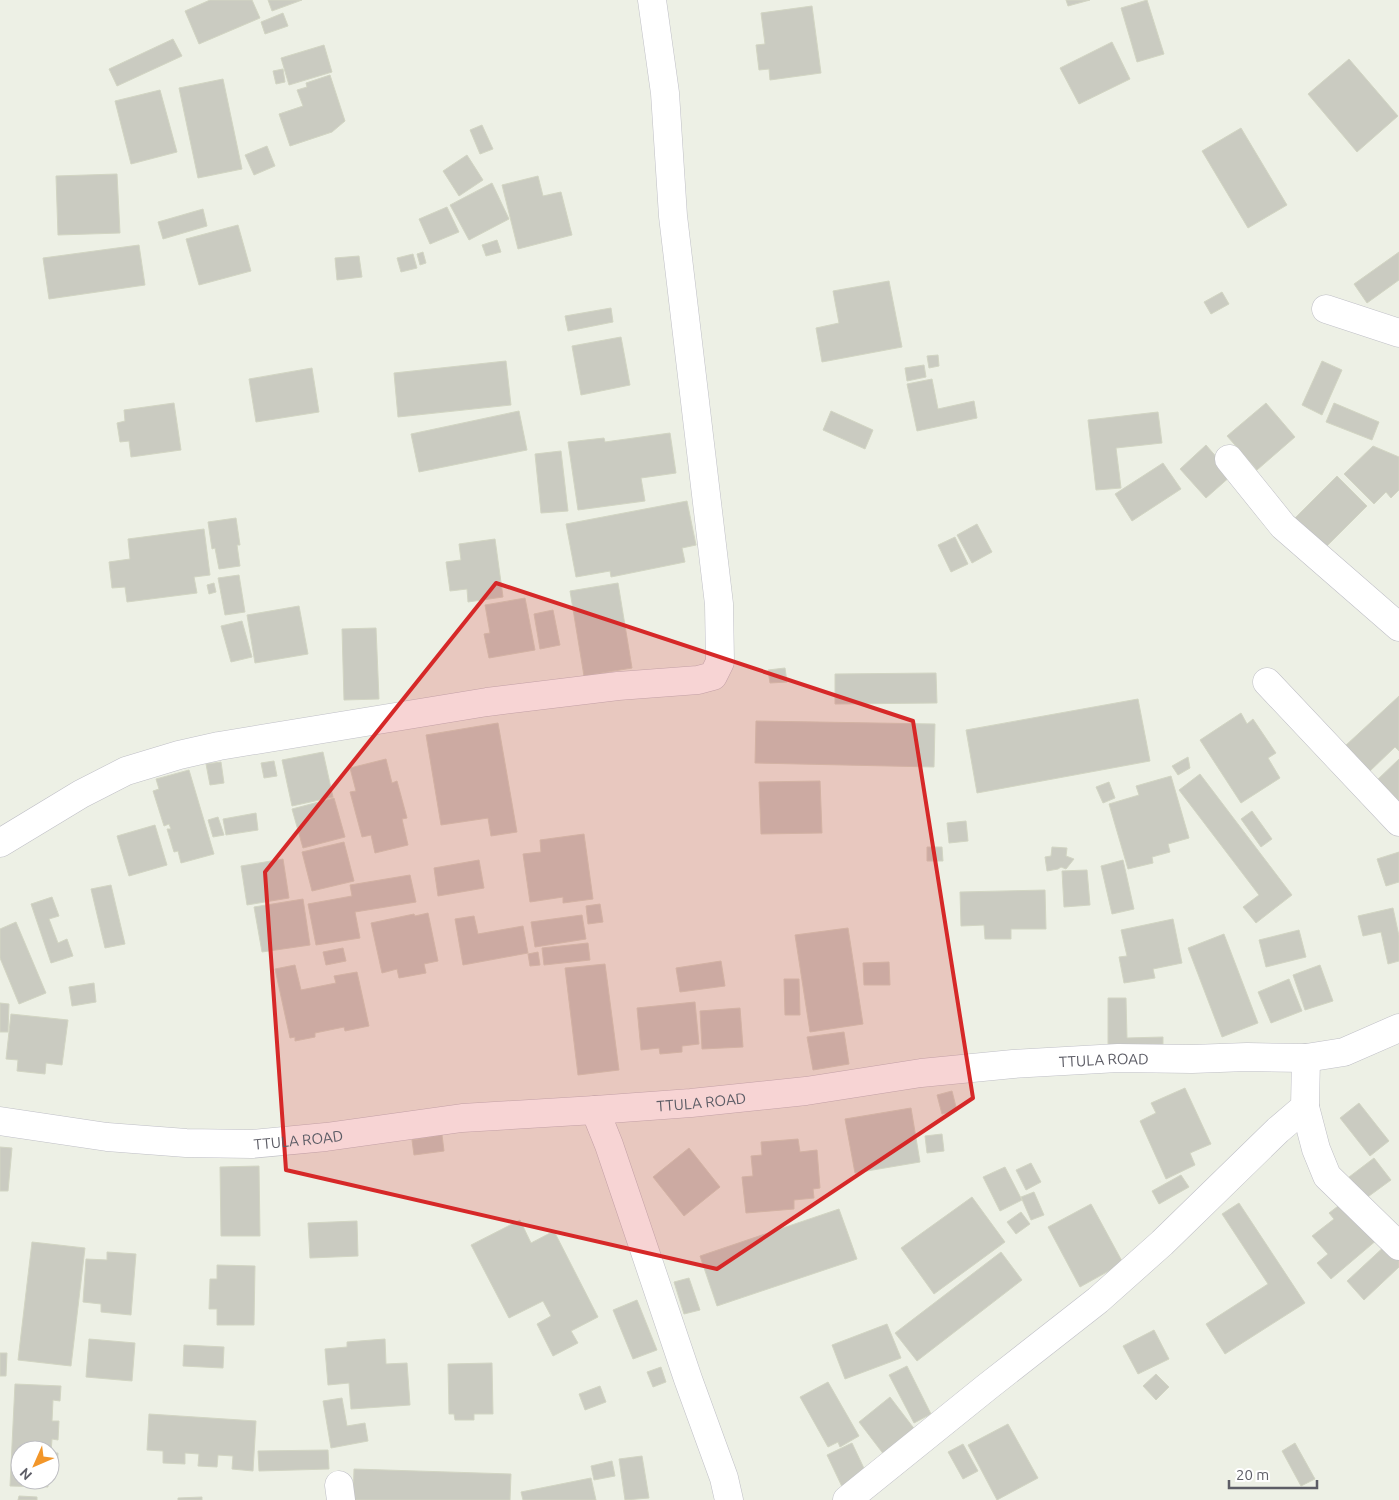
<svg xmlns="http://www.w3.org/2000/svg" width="1399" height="1500" font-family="Ubuntu,sans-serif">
<rect width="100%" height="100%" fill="#edf0e5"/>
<!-- building -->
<path fill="#cacbc1" stroke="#d2d5c3" d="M210,0H252L260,18L199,44L185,11Z
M268,0H302L272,11Z
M1066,0H1090L1068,6Z
M1147,0L1164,54L1137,62L1121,8Z
M812,6L821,73L770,80L769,69L759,70L756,45L765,44L761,13Z
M283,13L288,26L265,34L261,22Z
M173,39L182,56L117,86L109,69Z
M1112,42L1130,79L1079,104L1060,68Z
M324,45L332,72L289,85L281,58Z
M1349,59L1398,116L1357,152L1308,94Z
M283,69L285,82L276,84L273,71Z
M330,75L345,121L332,132L290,146L279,114L303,106L297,90L307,87L306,83Z
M223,79L242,169L198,178L179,88Z
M160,90L177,152L131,164L115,101Z
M482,125L493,149L480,154L470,130Z
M1241,128L1287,205L1248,228L1202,151Z
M267,146L275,166L254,175L245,155Z
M467,155L483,180L459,196L443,171Z
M117,174L120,233L58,235L56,176Z
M538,176L543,196L561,192L572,235L518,249L502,185Z
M492,183L509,219L469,240L450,205Z
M447,207L459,232L430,244L419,219Z
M203,209L207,226L163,239L158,222Z
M238,225L251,271L199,285L186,239Z
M497,240L501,252L486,256L482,245Z
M139,245L145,285L49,299L43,258Z
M423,252L426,263L420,265L417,254Z
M1399,252V280L1367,303L1354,284Z
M413,254L417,268L401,272L397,258Z
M359,256L362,277L337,280L335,258Z
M889,281L902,347L822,362L816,328L839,323L833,291Z
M1222,292L1229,304L1211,314L1204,302Z
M611,308L613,322L568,331L565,316Z
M621,337L630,385L581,395L572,346Z
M938,355L939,366L929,368L927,356Z
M506,361L511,405L398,417L394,373Z
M1322,361L1342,370L1322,415L1302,405Z
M924,365L926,377L907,381L905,368Z
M312,368L319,412L256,422L249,379Z
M932,379L938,409L974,401L977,418L917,431L907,384Z
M174,403L181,450L131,457L129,441L120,442L117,423L125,421L124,410Z
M1266,403L1295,437L1257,470L1227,436Z
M1334,403L1379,422L1372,440L1326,422Z
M519,411L527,450L419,472L411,434Z
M831,411L873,430L865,449L823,430Z
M1158,412L1162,443L1116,448L1121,488L1096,490L1088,420Z
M670,433L676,473L641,478L645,501L578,510L568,442L604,438L605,442Z
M1206,445L1232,475L1206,498L1180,469Z
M1373,446L1399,457V490L1391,498L1386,492L1374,504L1344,474Z
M561,451L568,511L541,513L535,454Z
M1163,463L1181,489L1132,521L1115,494Z
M1337,476L1367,506L1322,551L1292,521Z
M687,501L696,545L682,548L685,562L611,577L610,571L576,577L566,524Z
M236,518L240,545H237L240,566L219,569L215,548L212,549L208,522Z
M977,524L992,552L972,563L957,535Z
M204,529L210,575L194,577L197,593L127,602L125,587L112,588L109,562L130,559L128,539Z
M955,537L968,564L951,572L938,545Z
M495,539L503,597L468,602L467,589L450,591L446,562L461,560L459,544Z
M239,575L245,612L225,615L218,578Z
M214,583L216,592L209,594L207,585Z
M618,583L632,668L584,676L570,591Z
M525,598L535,650L489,658L484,634L490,633L485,605Z
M299,606L308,654L255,663L247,615Z
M553,610L560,645L540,649L534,614Z
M242,621L252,657L231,662L221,626Z
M376,628L379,699L344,700L342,629Z
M785,668L787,682L770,683L768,670Z
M936,673L937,703L835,704V674Z
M1399,696V751L1395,747L1369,772L1345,746Z
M1138,699L1150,761L977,793L966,730Z
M1241,713L1247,724L1253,719L1276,753L1268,758L1280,778L1241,803L1200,740Z
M756,721L935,724L934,767L755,763Z
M498,723L517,832L491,836L488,818L441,825L426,735Z
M323,752L333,797L292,806L282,760Z
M1188,757L1190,768L1178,775L1172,766Z
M386,759L392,783L397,781L407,818L402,819L408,845L375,853L371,835L362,837L350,792L356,791L350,768Z
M1399,759V806L1376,781Z
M274,761L277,776L264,778L261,763Z
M221,762L224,783L210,785L206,764Z
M189,770L214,854L181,863L178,851L174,852L167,829H171L169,824L164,826L153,791L159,789L156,779Z
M1200,774L1292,895L1256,923L1243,907L1259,895L1179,790Z
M1171,776L1189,838L1168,844L1170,852L1152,857L1153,863L1128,869L1109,804L1139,795L1136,786Z
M820,781L822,833L761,834L759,782Z
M1109,782L1115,798L1103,803L1096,787Z
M334,798L345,837L303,848L292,809Z
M1252,811L1272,839L1261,847L1241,819Z
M256,813L258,830L226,835L223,819Z
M218,817L224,835L213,837L208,820Z
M966,821L968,841L949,843L947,823Z
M155,825L167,865L129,876L117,836Z
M584,834L593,899L563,903V897L530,902L523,854L541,852L540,840Z
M344,842L354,881L312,891L302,852Z
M927,847H942L943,861H927Z
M1052,847L1067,848L1066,856L1074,859L1066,869L1061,867L1058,869L1047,871L1045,857L1051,856Z
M1399,852V882L1386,886L1377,859Z
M283,859L289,898L247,905L241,866Z
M479,860L484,888L438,896L434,868Z
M1123,860L1134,909L1112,914L1101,866Z
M1087,870L1090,905L1064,907L1062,871Z
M410,875L416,902L355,912L360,938L316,945L308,904L352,896L350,885Z
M111,885L125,944L105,948L91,889Z
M1045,890L1046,929H1011V939H985L984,925L961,926L960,892Z
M52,897L59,916L49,919L58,943L67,939L73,956L51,963L31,904Z
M303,899L310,945L262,952L254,907Z
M600,904L603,922L588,924L586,906Z
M1393,908L1399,936V961L1388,964L1381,932L1363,936L1358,916Z
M428,913L438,961L424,964L426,973L399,978L397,969L382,973L371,923L414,914L415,916Z
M582,915L586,939L535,947L531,922Z
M474,916L478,934L523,926L528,953L463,965L455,919Z
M1173,919L1182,963L1153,969L1155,978L1124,983L1119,957L1127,956L1121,930Z
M16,922L46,993L19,1004L0,958V929Z
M848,928L863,1024L810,1032L795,935Z
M1299,930L1306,957L1266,967L1259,940Z
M1224,934L1258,1023L1222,1037L1188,948Z
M588,943L590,960L544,965L542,948Z
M343,948L346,961L326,965L323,952Z
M538,952L540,965L530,966L528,954Z
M721,961L725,986L680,992L676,968Z
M889,962L890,985H864L863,963Z
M605,964L619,1070L578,1075L565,968Z
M295,965L301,990L336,983L334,976L357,972L369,1026L345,1031L344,1027L315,1033V1037L295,1041V1037L290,1038L275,969Z
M1320,965L1333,1001L1305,1010L1293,975Z
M784,979H799L800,1015H785Z
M1289,979L1302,1011L1271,1023L1258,992Z
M94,983L96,1002L72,1006L69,987Z
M1108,998H1126L1127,1038L1163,1037V1045H1108Z
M695,1002L699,1044L682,1046V1052L660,1054L659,1048L641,1050L637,1008Z
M0,1003L9,1004L8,1032H0Z
M740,1008L743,1047L702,1049L700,1011Z
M11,1014L68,1020L62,1065L46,1063L45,1074L17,1071L18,1060L6,1059Z
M844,1032L849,1064L813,1070L807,1037Z
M1185,1088L1211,1144L1190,1153L1195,1165L1166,1179L1140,1121L1156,1113L1151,1103Z
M952,1091L957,1111L942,1114L937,1095Z
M1359,1103L1389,1141L1370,1156L1340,1118Z
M911,1108L920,1162L855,1173L845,1119Z
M942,1134L944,1151L927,1153L925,1136Z
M442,1135L444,1151L414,1155L412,1140Z
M798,1139L800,1152L817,1150L820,1188L813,1189L814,1198L794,1200V1209L746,1213L742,1177L753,1176L751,1156L762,1155L761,1142Z
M0,1147L12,1148L8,1191H0Z
M689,1148L720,1187L684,1216L653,1177Z
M1374,1158L1391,1180L1365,1199L1349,1177Z
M1031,1163L1041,1182L1026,1190L1016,1170Z
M259,1166L260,1236H221L220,1167Z
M1005,1167L1022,1200L1000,1211L983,1177Z
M1181,1175L1189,1187L1159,1204L1152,1191Z
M1034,1192L1044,1215L1031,1220L1021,1197Z
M972,1197L1005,1242L934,1294L901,1248Z
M1346,1200L1378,1239L1331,1279L1317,1263L1328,1254L1312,1236L1334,1219L1329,1213Z
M1239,1203L1305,1303L1225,1354L1206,1324L1268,1284L1222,1214Z
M1091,1204L1123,1263L1080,1287L1048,1227Z
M839,1209L857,1259L717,1306L700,1256Z
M1021,1212L1030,1224L1016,1234L1007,1222Z
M520,1220L531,1243L554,1231L598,1317L571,1331L578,1343L553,1356L537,1324L551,1316L543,1301L509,1318L471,1245Z
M357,1221L358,1256L310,1258L308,1223Z
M32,1242L85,1248L71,1366L18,1360Z
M1387,1244L1399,1258V1267L1364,1300L1347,1281Z
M107,1252L136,1254L131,1315L101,1312V1304L83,1302L86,1259L107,1260Z
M1001,1252L1022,1280L917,1361L895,1333Z
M217,1265L255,1266L254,1325H217V1309H209L210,1279H217Z
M689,1278L700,1310L684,1314L674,1282Z
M637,1300L657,1350L633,1359L613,1310Z
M887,1324L901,1358L845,1379L832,1345Z
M1154,1330L1169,1359L1138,1374L1123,1346Z
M89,1339L135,1343L132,1381L86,1377Z
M385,1339L386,1364L407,1363L410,1405L351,1409L349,1383L328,1385L325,1349L347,1347V1342Z
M184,1345L224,1347L223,1368L183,1366Z
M0,1353H7L6,1376H0Z
M492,1363L493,1414H474V1420H455L454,1414H449L448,1364Z
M907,1366L931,1414L914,1423L889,1375Z
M661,1367L666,1382L653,1387L647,1372Z
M1156,1374L1169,1387L1156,1400L1143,1386Z
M828,1382L859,1436L840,1447L838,1442L828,1447L800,1397Z
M15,1384L61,1386L60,1401L53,1400L52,1421H59L58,1440L52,1439L51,1453H58L57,1473H50V1450H20V1480H48V1487L10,1486Z
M600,1386L606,1402L585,1410L579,1394Z
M890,1397L919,1435L888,1460L859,1422Z
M342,1398L347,1426L365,1423L368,1441L331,1448L323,1401Z
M149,1414L256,1421L253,1471L232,1469L233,1456L218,1455L217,1467L198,1466L199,1454L185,1453V1464L163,1463V1451L147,1450Z
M1008,1424L1038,1478L997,1500L968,1445Z
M852,1443L870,1481L845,1493L827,1455Z
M1295,1443L1315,1479L1301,1486L1282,1451Z
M963,1444L978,1471L963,1479L948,1452Z
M328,1450L329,1469L259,1471L258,1451Z
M642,1456L649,1498L625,1500L619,1459Z
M612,1461L615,1476L594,1480L591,1466Z
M354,1469L511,1474L510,1500H353Z
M591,1478L596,1500H523L521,1492Z
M19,1496L37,1497V1500H18Z
M202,1497V1500H178V1498Z"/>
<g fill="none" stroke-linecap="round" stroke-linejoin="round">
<!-- minor casing -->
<g stroke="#bfbfc6" stroke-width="29">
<g id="minor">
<path d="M1326,309L1399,333"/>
<path d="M1229,459L1283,526L1399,627"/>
<path d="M1267,682L1399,822"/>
<path d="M0,843L81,794L126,771L179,755L219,746L487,702L618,686L698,680L713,676L720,662L719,604L673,216L665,93L652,0"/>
<path d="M1305,1107L1316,1149L1327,1176L1399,1246"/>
<path d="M595,1110L609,1145L688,1379L724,1478L729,1500"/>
<path id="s1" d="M0,1121L107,1137L186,1143L252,1144L326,1137L462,1118L595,1110L691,1103L806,1091L921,1073L1013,1064L1118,1058L1192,1059L1247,1057L1306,1058L1344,1052L1399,1028"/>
<path d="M339,1485L341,1500"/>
<path d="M847,1500L987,1387L1098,1300L1162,1243L1278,1130L1305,1107L1306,1058"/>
</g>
</g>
<!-- minor -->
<use href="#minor" stroke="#fff" stroke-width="28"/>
</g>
<!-- marked area -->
<path fill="#d62828" fill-opacity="0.2" stroke="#d62828" stroke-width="4" stroke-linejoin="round" d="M496,583L913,721L973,1098L717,1269L286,1170L265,872Z"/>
<g text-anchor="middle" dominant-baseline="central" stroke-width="4.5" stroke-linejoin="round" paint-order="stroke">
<!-- street labels -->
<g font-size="15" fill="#5d5d66" stroke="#fff">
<text stroke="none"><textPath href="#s1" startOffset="1110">TTULA ROAD</textPath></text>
<text stroke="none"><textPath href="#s1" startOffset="705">TTULA ROAD</textPath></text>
<text stroke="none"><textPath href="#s1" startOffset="300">TTULA ROAD</textPath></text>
</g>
</g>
<!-- north arrow -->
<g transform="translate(35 1465) rotate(225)"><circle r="24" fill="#ffffff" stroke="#bebec2"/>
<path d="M0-4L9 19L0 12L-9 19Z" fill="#f29629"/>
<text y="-8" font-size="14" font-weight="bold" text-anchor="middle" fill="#5d5d66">N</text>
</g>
<!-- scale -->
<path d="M1229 1480v8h88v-8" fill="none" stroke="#5d5d66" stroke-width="2.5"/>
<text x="1236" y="1480" font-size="15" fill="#5d5d66" stroke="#ffffff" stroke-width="4" paint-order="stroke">20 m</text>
</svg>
